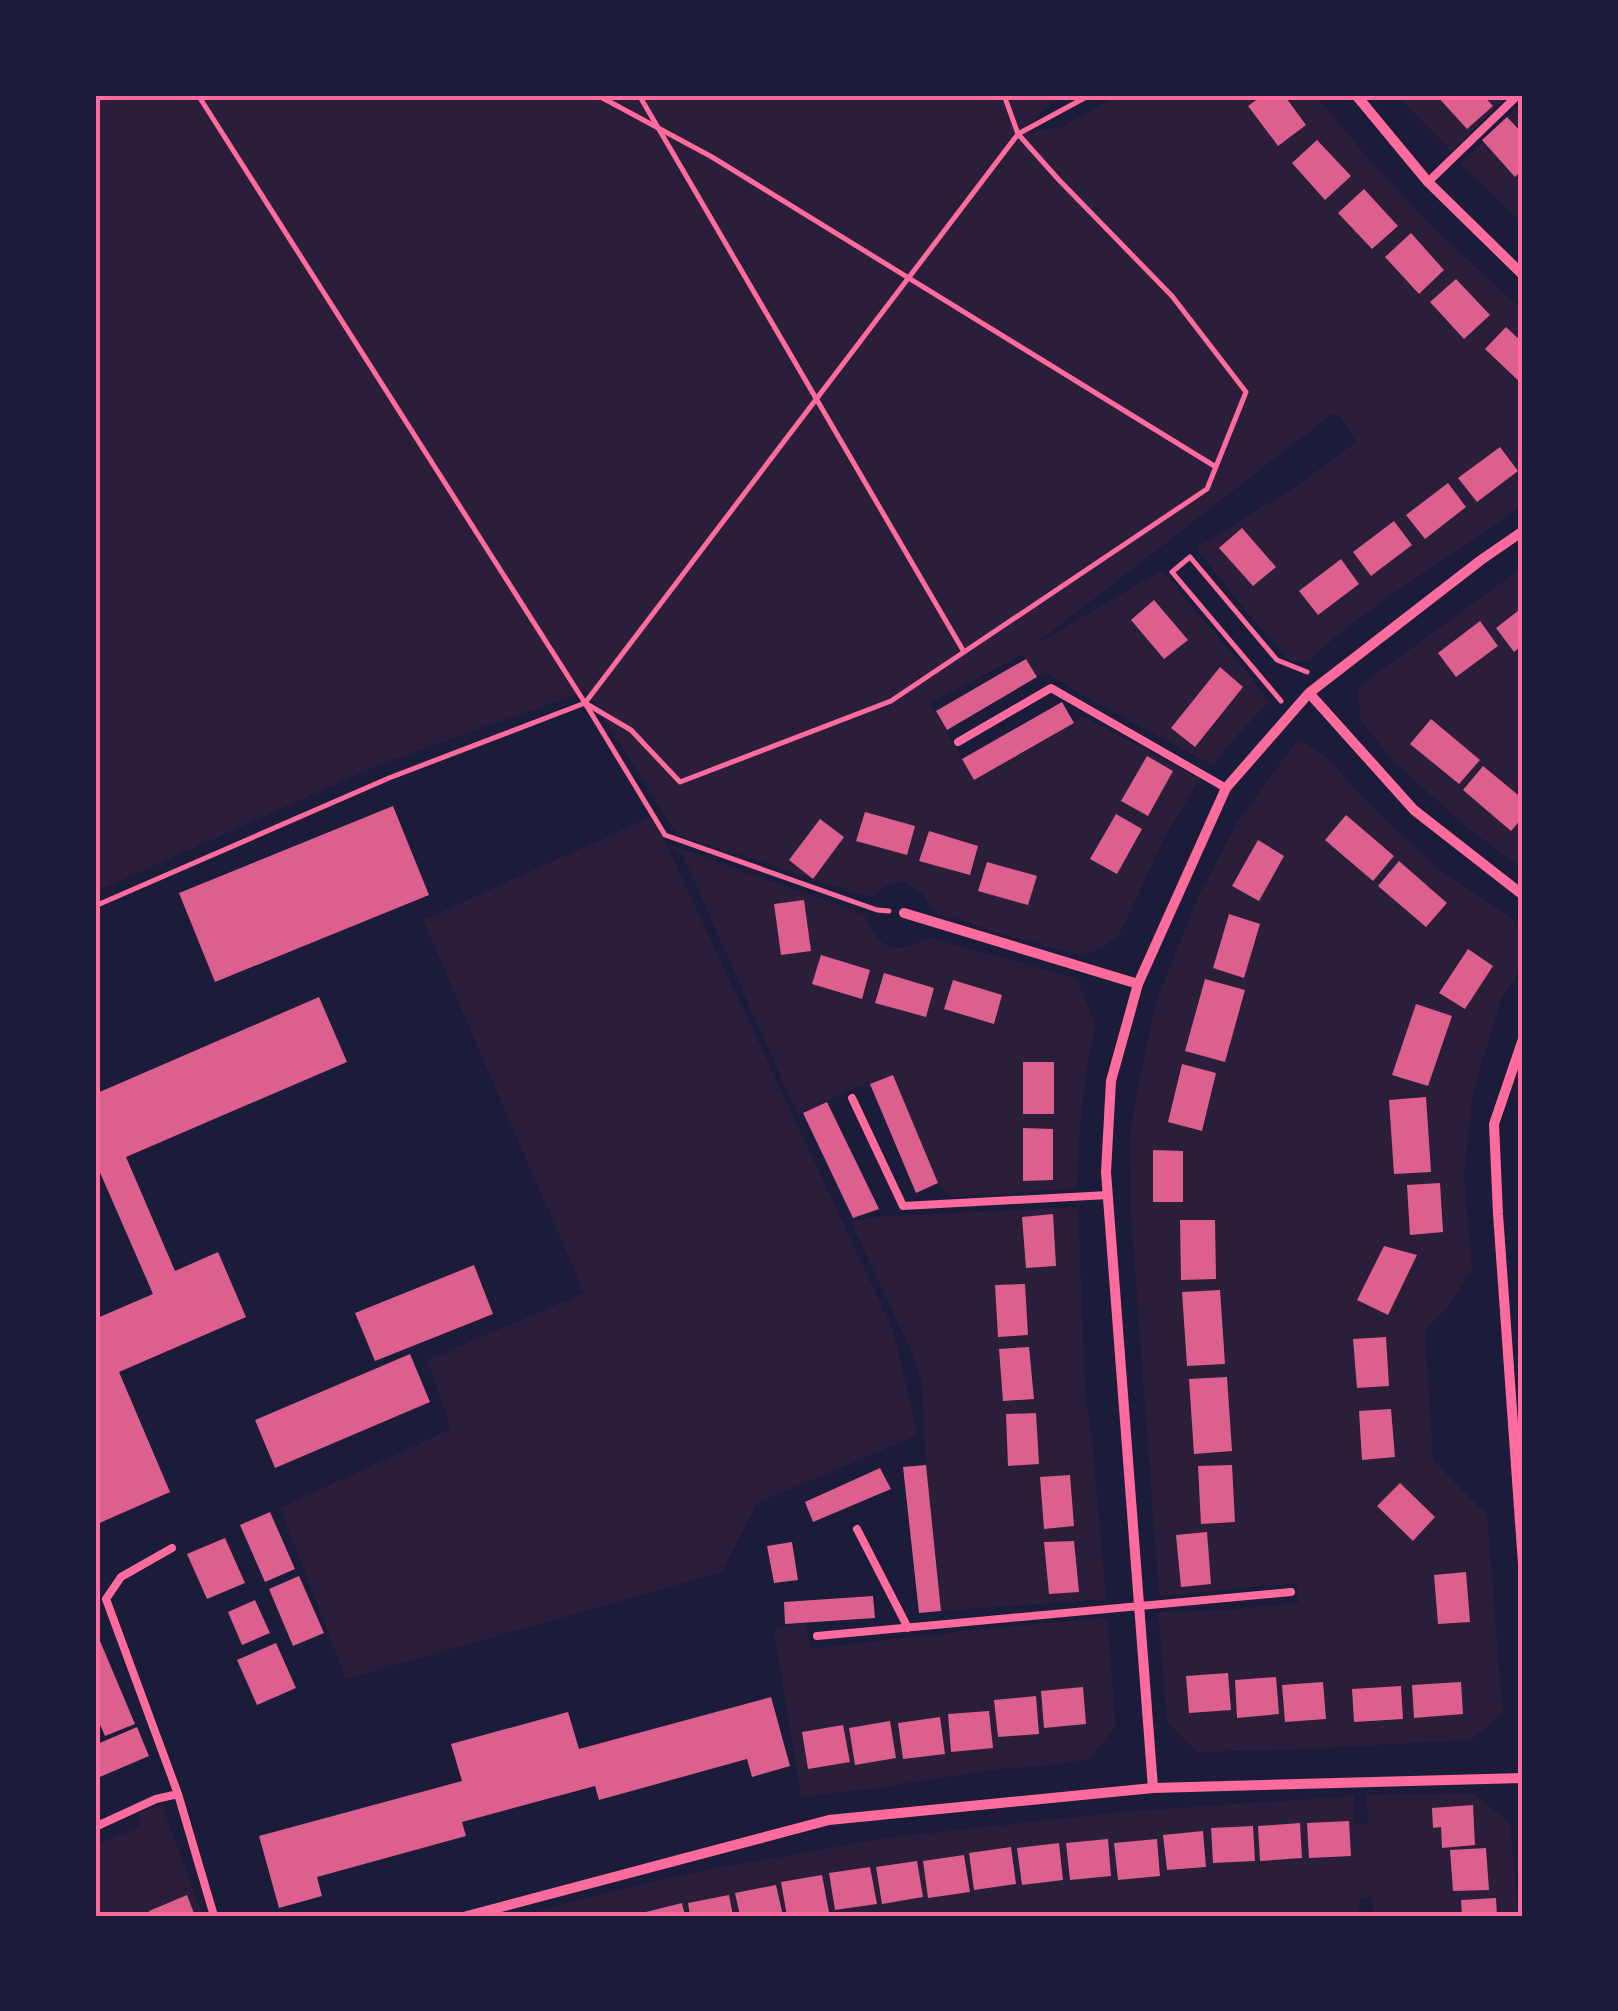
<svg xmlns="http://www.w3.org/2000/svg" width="1618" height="2011" font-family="'Alegreya Sans',sans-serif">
<rect width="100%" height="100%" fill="#1b1b3a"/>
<!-- green -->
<path fill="#2a1e3b" d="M95,95H1070L1048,106L1021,133L1062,127L1118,95H1316C1377,174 1448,244 1523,310V504C1454,558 1373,599 1309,661H1290L1245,610L1196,548L1298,485L1356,442L1340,416L1332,414L1033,646L1162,570C1197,615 1237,655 1269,702L1231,742L1214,766L1092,701L1046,672L1037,677L1023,654L930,703L974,780L1056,734L1083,716L1200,779L1166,835L1120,933L1104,947L1082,956L995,932L964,921L945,917L932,911L923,895L907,883L898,882L884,887L872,898L677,835L587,691L381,764L95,892Z
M1395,95H1509L1452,151Z
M1523,100V224L1460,164Z
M1523,567V869L1469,829L1392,760L1361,721L1357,688Z
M1298,739L1328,758L1363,798L1437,868L1523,926V964L1501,999L1473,1093L1464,1176L1472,1269L1445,1311L1425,1330L1433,1460L1487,1515L1503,1713L1471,1740L1283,1750L1197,1752L1167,1723L1158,1612L1228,1610L1298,1603L1297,1583L1159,1596L1131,1217L1130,1134L1139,1081L1156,1002L1198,897L1238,821Z
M653,816L893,1330L918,1435L757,1503L722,1572L346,1679L280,1508L451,1429L427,1360L584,1293L423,920Z
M669,845L864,914C871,932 883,953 906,947C914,945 922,940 930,938L1076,978L1096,1025L1088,1060L1080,1124L1077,1188L950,1197L938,1183L893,1075L850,1090L798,1115L683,856Z
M1078,1207L1086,1403L1092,1437L1106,1599L941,1611L926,1473L922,1381L910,1349L851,1222L872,1217Z
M1107,1618L1116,1725L1090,1759L1046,1766L997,1769L879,1788L801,1797L774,1630L806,1622L811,1649L907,1637L934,1636L960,1631Z
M1473,1793L1510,1823L1518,1916H1373L1372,1897L1359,1899V1916H522L585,1898L705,1870L892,1837L1132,1811L1354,1796L1355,1823L1368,1824L1366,1795Z
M162,1805L203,1916H95V1845L141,1825L138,1813Z"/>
<!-- building -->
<path fill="#dd5f8e" d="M1263,95H1284L1306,125L1278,146L1248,106Z
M1436,95H1483L1493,106L1467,129Z
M1507,117L1523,134V169L1515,177L1482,140Z
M1317,140L1351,176L1325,200L1292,163Z
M1364,189L1398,226L1372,249L1338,213Z
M1411,233L1444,270L1419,294L1385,257Z
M1456,279L1490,315L1464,339L1430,302Z
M1506,327L1523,343V385L1485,349Z
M1500,447L1518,471L1477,502L1458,478Z
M1448,483L1466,507L1425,539L1406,515Z
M1394,521L1412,545L1371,576L1353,552Z
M1242,528L1276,567L1253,586L1219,548Z
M1341,559L1359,584L1318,615L1299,591Z
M1154,600L1188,640L1164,659L1131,620Z
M1523,607V645L1514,652L1496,628Z
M1480,621L1498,646L1456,677L1438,653Z
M1026,659L1037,677L947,730L936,711Z
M1220,667L1243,687L1195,747L1171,728Z
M1062,702L1074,723L974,780L962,759Z
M1431,719L1480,760L1459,784L1410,744Z
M1147,756L1173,771L1148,816L1121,801Z
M1483,766L1523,799V817L1511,831L1463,790Z
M393,806L429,895L215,982L179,893Z
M865,812L915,826L907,855L856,841Z
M1116,814L1142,829L1117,874L1090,859Z
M1346,815L1394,856L1373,881L1325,840Z
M820,819L844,837L813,879L789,860Z
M929,831L978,846L970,875L919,861Z
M1258,840L1284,856L1259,901L1232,886Z
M1399,861L1447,903L1426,927L1378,886Z
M987,862L1037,876L1028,905L978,891Z
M804,900L811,951L781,955L774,904Z
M1229,914L1260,924L1244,978L1213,968Z
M1468,949L1493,966L1465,1009L1439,993Z
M821,955L870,970L862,999L812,984Z
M884,973L934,988L926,1017L875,1003Z
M1205,979L1245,990L1225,1062L1185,1051Z
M953,980L1002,995L994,1024L944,1009Z
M319,997L347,1062L126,1157L175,1271L218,1252L246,1317L119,1372L170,1492L95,1525V1319L153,1294L95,1161V1094Z
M1416,1004L1452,1016L1428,1086L1392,1075Z
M1023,1062H1054V1114H1023Z
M1182,1064L1216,1073L1202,1131L1168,1122Z
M893,1075L938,1183L916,1193L870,1084Z
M1426,1097L1431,1172L1394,1174L1389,1100Z
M827,1102L879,1209L853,1218L803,1113Z
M1023,1128L1053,1129V1180L1023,1181Z
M1153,1150L1183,1151V1202H1153Z
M1440,1183L1443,1232L1410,1235L1407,1185Z
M1053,1214L1056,1266L1026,1268L1022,1217Z
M1180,1220H1215L1216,1279L1181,1280Z
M1384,1246L1417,1255L1388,1315L1357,1300Z
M474,1265L493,1314L375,1361L355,1313Z
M1025,1284L1028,1335L998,1337L995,1285Z
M1220,1290L1225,1364L1187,1366L1182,1292Z
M1386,1337L1389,1386L1357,1388L1353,1339Z
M1029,1347L1034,1399L1003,1401L999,1349Z
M410,1354L430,1402L275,1468L255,1420Z
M1227,1377L1232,1451L1194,1454L1189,1379Z
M1391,1409L1395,1457L1362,1460L1359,1411Z
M1036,1413L1039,1464L1008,1466L1006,1414Z
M926,1465L941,1611L919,1613L903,1467Z
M1232,1465L1235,1522L1201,1524L1198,1466Z
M880,1468L891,1489L813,1522L805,1502Z
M1070,1475L1074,1526L1044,1529L1040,1477Z
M1400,1483L1435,1517L1413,1541L1377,1506Z
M270,1512L295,1569L265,1582L240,1525Z
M1207,1532L1211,1584L1181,1587L1176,1535Z
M225,1538L245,1583L207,1599L187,1554Z
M1074,1541L1079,1592L1049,1594L1044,1542Z
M792,1542L798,1580L774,1583L767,1546Z
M1466,1572L1470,1622L1438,1624L1434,1575Z
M299,1576L324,1633L293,1646L269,1589Z
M873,1596L875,1618L785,1624L784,1602Z
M255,1600L270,1633L242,1645L228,1612Z
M95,1629L135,1724L105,1736L95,1713Z
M276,1643L296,1688L257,1705L237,1660Z
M1228,1673L1231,1710L1189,1713L1186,1676Z
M1276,1677L1279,1714L1237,1718L1235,1680Z
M1323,1682L1326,1719L1285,1722L1282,1685Z
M1461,1682L1463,1714L1414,1718L1412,1685Z
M1401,1686L1403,1719L1354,1722L1352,1689Z
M1083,1687L1086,1724L1044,1728L1041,1691Z
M1036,1696L1039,1734L998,1737L994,1700Z
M771,1697L790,1766L752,1777L747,1759L599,1800L595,1786L462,1822L466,1836L317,1877L322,1896L279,1908L259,1836L462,1781L451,1744L568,1712L579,1749Z
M989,1711L993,1748L951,1752L948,1714Z
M940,1717L945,1754L903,1759L898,1723Z
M890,1721L896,1758L855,1765L849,1728Z
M843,1725L850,1762L808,1769L802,1732Z
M137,1727L149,1756L95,1779V1745Z
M1473,1805L1475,1845L1442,1848L1441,1827L1433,1828L1432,1808Z
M1349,1821L1351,1856L1309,1858L1307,1823Z
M1300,1823L1302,1858L1260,1861L1258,1826Z
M1253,1826L1255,1861L1213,1863L1211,1828Z
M1203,1831L1206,1867L1167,1870L1163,1835Z
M1108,1839L1111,1876L1070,1880L1066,1843Z
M1157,1839L1160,1876L1118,1880L1114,1843Z
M1059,1843L1063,1880L1022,1885L1017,1848Z
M1011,1847L1016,1884L974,1890L969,1853Z
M1486,1848L1489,1890L1453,1891L1450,1850Z
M964,1855L970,1892L928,1898L923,1861Z
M917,1861L923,1897L882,1904L876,1867Z
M870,1867L877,1904L835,1910L829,1873Z
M822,1875L829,1912L805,1916H787L781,1882Z
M776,1885L783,1916H740L735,1893Z
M187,1895L195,1916H151L149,1911Z
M729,1895L733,1916H690L688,1903Z
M1496,1898L1497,1916H1462L1461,1900Z
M682,1903L685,1916H634V1915Z"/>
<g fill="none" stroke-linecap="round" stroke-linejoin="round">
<!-- path -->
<path stroke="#ff6b9d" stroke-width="5" d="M198,95L585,703L631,730L680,782L891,701L1207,489L1246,392L1172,296L1059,180L1018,134L1004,95
M597,95L712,157L1216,467
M639,95L964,652
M1281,701L1172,572L1190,557L1277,660L1307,672
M585,703L1018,134L1090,95
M95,906L389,778L585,703L665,835L877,910L889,911"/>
<!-- service -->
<path stroke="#ff6b9d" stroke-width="8" d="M1428,182L1518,95
M958,742L1051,688L1226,788
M852,1098L903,1206L1108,1195
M857,1529L908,1628
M172,1548L121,1577L106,1599L178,1794L214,1916
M817,1636L1291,1592
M95,1827L156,1799L178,1794"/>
<!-- minor -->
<path stroke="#ff6b9d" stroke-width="10" d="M1356,95L1428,182L1523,275
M1309,693L1414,810L1523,895
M904,913L1138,984
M1523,1039L1494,1124L1498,1214L1523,1564
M1153,1788L1106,1172L1111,1081L1138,984L1226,788L1309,693L1481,560L1523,531
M467,1916L829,1820L1153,1788L1523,1778"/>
</g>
<!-- border -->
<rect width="1618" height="2011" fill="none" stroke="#1b1b3a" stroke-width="195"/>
<rect x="98" y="98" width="1422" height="1816" fill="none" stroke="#ff6b9d" stroke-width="4"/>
</svg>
